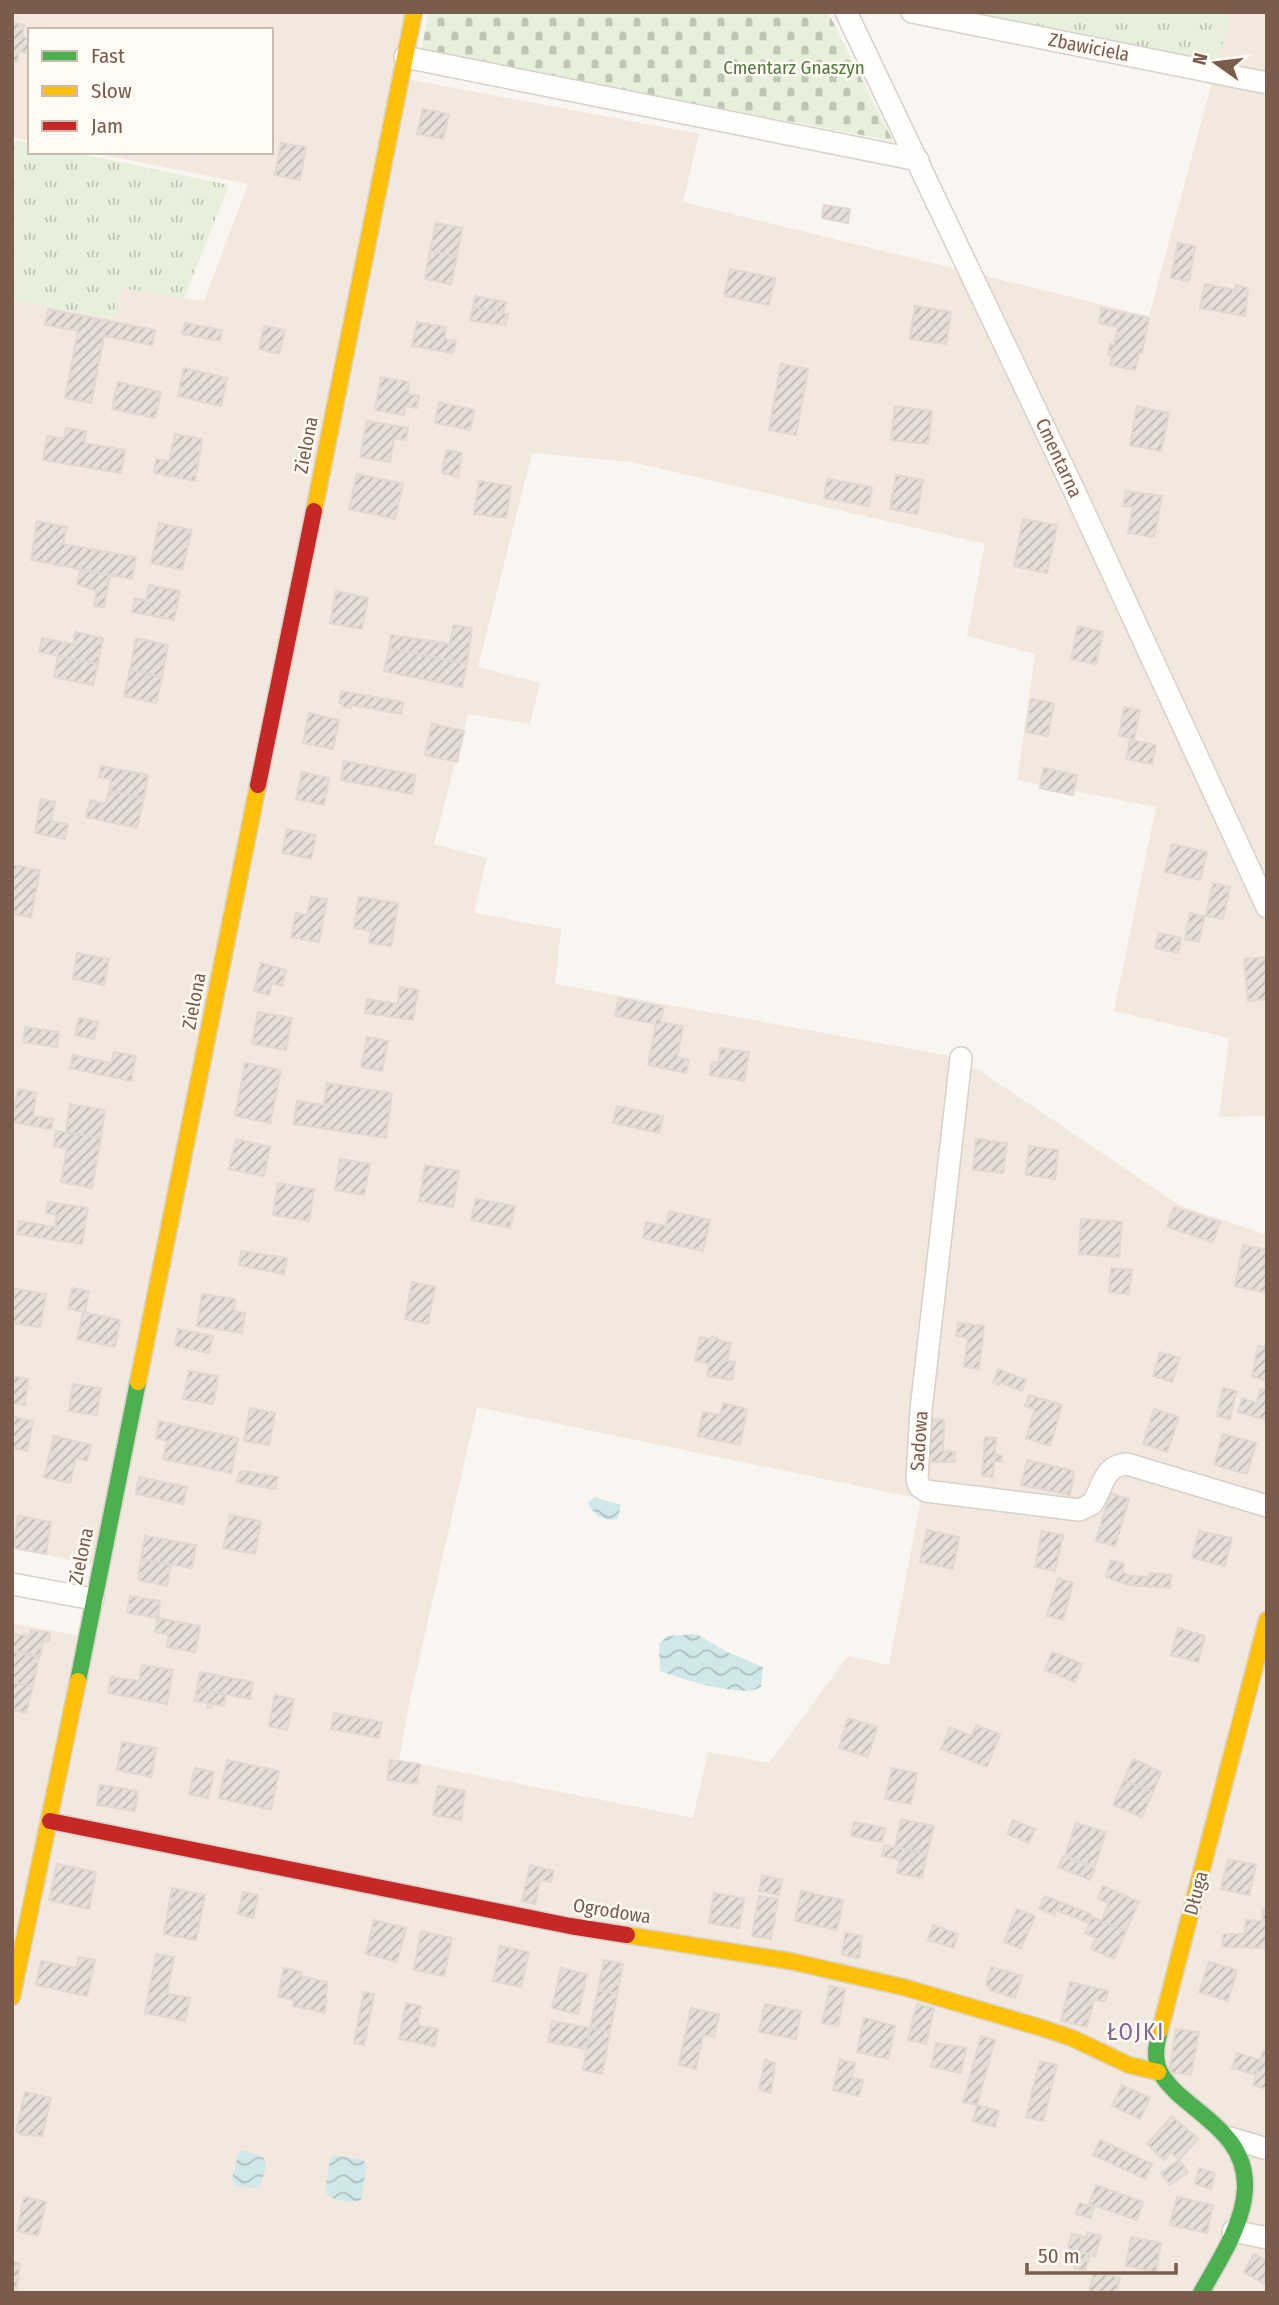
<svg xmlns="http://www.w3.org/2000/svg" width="1279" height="2305" font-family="'Fira Sans Condensed',sans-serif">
<defs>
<pattern id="grass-tufts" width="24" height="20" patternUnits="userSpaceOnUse" patternTransform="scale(1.75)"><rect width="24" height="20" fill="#e7f0db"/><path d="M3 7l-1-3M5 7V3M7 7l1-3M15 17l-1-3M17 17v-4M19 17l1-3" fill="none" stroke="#c0c6b4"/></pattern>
<pattern id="cemetery-stones" width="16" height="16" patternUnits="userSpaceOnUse" patternTransform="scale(1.75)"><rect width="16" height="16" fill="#e7f0db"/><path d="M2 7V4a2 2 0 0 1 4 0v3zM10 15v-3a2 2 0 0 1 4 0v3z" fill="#c0c6b4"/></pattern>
<pattern id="water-waves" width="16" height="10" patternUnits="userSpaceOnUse" patternTransform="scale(1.75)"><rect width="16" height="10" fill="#d0e8ea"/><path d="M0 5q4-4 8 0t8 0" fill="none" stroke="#aebfc0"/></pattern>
<pattern id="building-hatch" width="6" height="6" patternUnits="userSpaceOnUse" patternTransform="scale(1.75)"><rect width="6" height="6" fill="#e6ded7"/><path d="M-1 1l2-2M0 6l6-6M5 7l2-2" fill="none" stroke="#bfb7b1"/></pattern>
</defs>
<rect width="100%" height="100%" fill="#f9f5f0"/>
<!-- residential -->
<path fill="#f2e8de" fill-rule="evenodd" d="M12,12H414L401,78L699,134L683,202L1149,316L1231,12H1267V1116L1219,1117L1229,1038L1114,1011L1156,807L1017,780L1035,654L967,636L985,544L632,462L532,453L478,667L540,683L530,724L468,714L434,844L487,858L474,913L561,929L555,984L961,1058L1179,1205L1267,1235V2293H12V1623L85,1637L100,1566L12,1548V300L114,318L122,287L204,301L248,184L89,152H271V30H30V141L12,137ZM477,1407L921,1499L889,1665L848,1656L769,1763L708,1752L693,1818L399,1760L410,1699Z"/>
<!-- grass -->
<path fill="url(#grass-tufts)" d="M914,12H1231L1216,68Z
M12,140L30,143V152H72L229,185L184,298L123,288L114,318L12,300Z"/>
<!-- cemetery -->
<path fill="url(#cemetery-stones)" d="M429,12H828L893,141L421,51Z"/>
<!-- water -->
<path fill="url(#water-waves)" d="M594,1497L621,1505L618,1518C606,1524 593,1515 588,1503Z
M697,1634L727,1652L763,1667L761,1687C743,1699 680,1678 660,1671L659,1644L667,1636Z
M244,2150L264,2158L266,2168L259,2188L235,2186L232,2179L239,2152Z
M334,2155L363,2160L367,2165L361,2200C348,2204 334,2201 325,2192L330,2160Z"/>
<!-- building -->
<path fill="url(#building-hatch)" stroke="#e2d8d2" stroke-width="2" d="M12,23L24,25L22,37L30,38V53L19,51L17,62L12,61Z
M423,109L449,114L443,139L417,134Z
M281,143L306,147L300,180L275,175Z
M824,205L850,209L848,223L822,218Z
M436,223L462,228L457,256L430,251Z
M1178,243L1195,246L1189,281L1171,278Z
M430,251L457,256L451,284L425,279Z
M730,269L775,278L769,305L724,296Z
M1205,284L1235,290L1236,285L1248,288L1245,316L1200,308Z
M475,296L506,302L503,313L473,307Z
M915,306L951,312L946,344L910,339Z
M473,307L508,314L506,325L470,321Z
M1101,308L1149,318L1142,353L1139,352L1135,370L1110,365L1112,356L1108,355L1110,344L1114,345L1118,327L1099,323Z
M48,309L155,330L152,345L104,336L91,403L65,398L78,331L45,325Z
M417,322L446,327L444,339L456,341L453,353L412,346Z
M185,323L222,330L220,341L182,334Z
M264,326L285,330L279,354L259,349Z
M781,364L808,369L796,435L769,430Z
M184,368L227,378L221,406L178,396Z
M381,377L409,382L408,394L419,396L417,408L405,406L404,415L375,410Z
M118,382L161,392L155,418L112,409Z
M439,402L474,410L470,430L435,423Z
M895,406L932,411L928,444L891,440Z
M1137,406L1169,413L1161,451L1130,445Z
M367,421L408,428L406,440L394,438L390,462L360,457Z
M66,428L86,431L84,443L125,450L121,473L43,460L47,436L64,439Z
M175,434L202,439L195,481L154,473L156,459L169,461Z
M446,450L462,453L458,477L442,473Z
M357,474L403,484L395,519L349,509Z
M896,475L923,480L917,514L890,509Z
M827,479L872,487L869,506L824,498Z
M479,481L511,486L506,518L474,514Z
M1126,491L1162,496L1154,537L1128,533L1133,507L1123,506Z
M1023,519L1057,525L1047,573L1014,566Z
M37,521L67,527L63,544L136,557L132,579L31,560Z
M159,523L192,530L182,570L151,563Z
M80,570L110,575L104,607L94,606L97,591L77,584Z
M149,585L180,591L174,620L132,612L135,598L146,600Z
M336,591L368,598L362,629L330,623Z
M454,625L472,628L467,664L389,648L391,635L450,644Z
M1078,626L1103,632L1096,664L1071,659Z
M75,632L103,638L98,664L39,652L42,638L73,644Z
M136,638L168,645L162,677L130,670Z
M389,648L467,664L462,687L384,671Z
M58,656L98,664L93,685L54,677Z
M130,670L162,677L156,703L124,696Z
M341,691L403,702L401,714L351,705V708L343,707V704L339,703Z
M1031,699L1054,703L1048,736L1026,732Z
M1124,707L1140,710L1134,739L1119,736Z
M309,713L339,720L333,749L303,743Z
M432,724L464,731L457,762L425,755Z
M1130,740L1156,745L1152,764L1126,759Z
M344,761L416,775L412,794L341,780Z
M101,766L148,775L144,798L109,791L111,780L99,777Z
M1044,768L1077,775L1073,795L1040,788Z
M302,772L329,778L324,805L296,799Z
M109,791L144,798L137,828L86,817L90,800L105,804Z
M41,799L55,802L51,821L68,824L65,839L35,833Z
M287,829L316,835L311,859L282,853Z
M1172,844L1207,852L1200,880L1165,872Z
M12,865L40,870L31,917L12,914Z
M1213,883L1230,887L1223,919L1206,916Z
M311,896L327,899L319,942L291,937L296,913L307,915Z
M359,897L398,903L391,946L369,943L371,931L354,928Z
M1190,913L1204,916L1199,942L1185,939Z
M1159,933L1181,938L1178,953L1155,948Z
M77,953L109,959L104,985L73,979Z
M1267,957V999L1248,1001L1244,959Z
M261,963L286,970L282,986L272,983L269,995L254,991Z
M400,987L418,990L413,1020L365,1013L367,999L398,1004Z
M619,998L664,1007L660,1022L683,1026L677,1057L689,1060L686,1073L648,1065L656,1024L615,1016Z
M258,1012L292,1018L286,1050L252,1044Z
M79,1018L98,1022L94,1039L75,1035Z
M25,1027L59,1032L57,1047L23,1042Z
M367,1037L388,1041L382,1071L361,1067Z
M720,1048L749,1052L744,1081L710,1075L712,1062L719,1063Z
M114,1052L136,1056L131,1081L70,1068L73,1055L111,1063Z
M245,1063L281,1070L270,1123L235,1116Z
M327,1083L392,1093L386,1138L294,1124L297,1101L324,1105Z
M18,1089L36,1093L33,1116L53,1119L51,1129L12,1122Z
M70,1104L105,1110L101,1138L66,1132Z
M617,1106L663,1116L659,1133L613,1123Z
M56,1131L101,1138L92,1188L61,1182L67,1149L54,1146Z
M236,1139L270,1147L264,1176L229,1169Z
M976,1139L1007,1143L1003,1173L973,1170Z
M1029,1146L1058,1150L1055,1179L1026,1175Z
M340,1159L370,1164L364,1195L335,1190Z
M425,1165L459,1171L453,1207L419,1201Z
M278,1183L314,1189L309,1221L273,1215Z
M476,1199L515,1206L510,1228L471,1220Z
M48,1202L88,1208L82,1244L17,1234L19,1221L55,1227L57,1215L46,1213Z
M1174,1207L1220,1222L1213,1242L1167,1227Z
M669,1211L710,1220L703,1251L643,1238L646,1222L666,1226Z
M1081,1219L1122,1222L1119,1257L1079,1254Z
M1243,1245L1267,1250V1293L1235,1286Z
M241,1251L287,1258L284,1274L239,1265Z
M1111,1268L1132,1270L1129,1294L1109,1292Z
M412,1282L435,1287L428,1324L405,1319Z
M12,1288L46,1294L40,1327L12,1323Z
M72,1288L89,1291L85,1312L68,1309Z
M202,1294L235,1299L234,1311L245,1313L242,1333L197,1326Z
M83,1312L120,1320L115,1347L77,1339Z
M958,1323L984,1326L979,1369L964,1367L968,1338L956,1336Z
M178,1329L213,1336L209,1353L175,1346Z
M713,1336L721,1341L731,1343L727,1361L735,1362L732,1380L707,1376L709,1364L695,1361L700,1337L709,1339Z
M1258,1346L1267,1347V1380L1252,1377Z
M1160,1352L1180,1358L1172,1382L1153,1376Z
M998,1369L1026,1380L1022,1391L1000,1382L999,1385L993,1383Z
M189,1371L218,1376L213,1404L183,1399Z
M12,1376L28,1379L25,1405L12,1403Z
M73,1384L101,1388L97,1415L69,1411Z
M1223,1388L1236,1391L1230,1419L1217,1416Z
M1260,1389L1267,1391V1420L1238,1412L1242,1398L1257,1403Z
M1029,1395L1062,1405L1050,1446L1026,1438L1035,1409L1025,1406Z
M723,1403L747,1409L740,1445L698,1436L703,1412L720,1415Z
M250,1408L275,1413L269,1445L244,1441Z
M1154,1409L1179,1417L1167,1452L1143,1444Z
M14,1417L33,1421L27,1451L12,1448Z
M925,1419L944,1420L943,1451L955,1452V1462H924Z
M159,1421L238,1438L231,1473L163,1459L167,1441L156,1438Z
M1223,1434L1256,1443L1247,1474L1214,1465Z
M54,1436L91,1445L87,1461L76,1458L70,1483L44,1477Z
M985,1437L996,1438L995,1455H1002V1462L994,1461L993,1477L982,1476Z
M1027,1460L1074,1471L1070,1495L1021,1485Z
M244,1471L278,1477L275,1489L237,1482L239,1473Z
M139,1477L187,1487L183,1504L136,1494Z
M1110,1493L1129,1499L1115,1546L1096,1541Z
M230,1515L261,1521L255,1554L223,1548Z
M18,1516L51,1522L46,1554L13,1548Z
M927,1530L959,1537L953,1569L920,1562Z
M1042,1531L1063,1535L1055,1571L1035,1567Z
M1199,1531L1232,1538L1225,1566L1192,1558Z
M145,1536L196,1545L192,1568L141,1559Z
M141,1559L171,1564L167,1586L138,1580Z
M1111,1560L1124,1564L1122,1571L1129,1576L1128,1585L1106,1577Z
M1150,1573L1171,1575L1170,1588L1128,1585L1129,1576L1149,1577Z
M1058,1578L1073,1583L1063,1620L1047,1616Z
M130,1596L160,1601L158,1618L127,1613Z
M158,1618L200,1626L195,1652L167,1647L169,1635L155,1632Z
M1178,1628L1205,1636L1198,1662L1171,1655Z
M31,1630L50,1633L49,1642L43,1641L40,1656L12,1650V1634L30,1636Z
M12,1652L39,1657L33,1686L12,1682Z
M1052,1652L1082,1664L1075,1682L1045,1670Z
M142,1665L173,1670L167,1704L108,1693L111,1677L139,1681Z
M200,1672L253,1682L250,1699L197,1689Z
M12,1682L33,1686L26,1713L12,1710Z
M197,1689L226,1694L224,1706L212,1704V1708H207L208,1703L194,1701Z
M275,1695L294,1699L287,1730L269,1726Z
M334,1713L382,1722L379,1738L331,1729Z
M848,1718L877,1727L868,1757L839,1748Z
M976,1725L1000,1734L987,1767L941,1749L950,1727L972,1736Z
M122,1742L156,1748L151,1777L117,1770Z
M1133,1759L1161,1772L1153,1792L1124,1780Z
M227,1760L279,1771L271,1810L219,1798Z
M390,1760L420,1764L417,1784L387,1780Z
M195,1768L214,1772L208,1798L189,1794Z
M892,1768L917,1773L911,1804L885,1799Z
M1124,1780L1153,1792L1142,1817L1113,1805Z
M100,1785L138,1791L135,1811L97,1805Z
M438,1786L465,1791L461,1820L433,1815Z
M901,1819L934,1826L927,1854L895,1847Z
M1013,1820L1035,1829L1029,1843L1007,1834Z
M854,1822L885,1828L882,1842L851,1836Z
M1076,1823L1106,1832L1095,1866L1065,1856Z
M884,1845L927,1854L922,1878L897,1873L900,1860L882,1856Z
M1063,1856L1095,1869L1090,1880L1058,1867Z
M1228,1859L1256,1865L1249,1895L1221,1889Z
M57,1864L96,1872L89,1909L49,1900Z
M530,1865L554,1871L551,1882L540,1880L535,1904L522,1901Z
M762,1875L782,1880L779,1895L759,1891Z
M1103,1886L1139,1902L1126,1931L1101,1921L1109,1903L1098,1899Z
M172,1888L205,1895L196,1940L164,1934Z
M801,1891L843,1900L837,1930L795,1921Z
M243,1892L258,1895L253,1918L238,1914Z
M714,1893L744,1898L739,1928L709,1923Z
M759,1896L778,1899L771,1939L752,1936Z
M1045,1896L1060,1902L1054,1915L1039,1909Z
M1060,1902L1091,1914L1088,1923L1056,1910Z
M1017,1909L1035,1916L1021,1949L1004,1942Z
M1263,1909H1267V1948L1223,1947V1934H1245L1246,1920L1263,1921Z
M1092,1917L1126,1931L1114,1959L1091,1949L1096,1938L1085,1933Z
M374,1920L406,1928L397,1962L366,1954Z
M933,1925L958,1934L954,1948L928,1940Z
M421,1931L452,1938L444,1976L414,1970Z
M845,1933L862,1936L859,1958L842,1955Z
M500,1946L529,1952L521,1987L493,1981Z
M156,1954L174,1957L167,1994L190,1998L185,2021L145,2013Z
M79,1957L95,1960L87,1996L36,1985L41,1961L76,1968Z
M604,1960L623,1964L617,1994L598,1990Z
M1209,1962L1237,1970L1228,2001L1199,1992Z
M991,1967L1022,1976L1015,1998L989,1990L990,1986L986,1985Z
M284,1968L301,1972L300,1976L327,1982L325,2013L293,2006L295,2000L278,1997Z
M561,1968L587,1974L578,2014L552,2008Z
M1070,1982L1108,1991L1105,2002L1094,1999L1087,2027L1061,2021Z
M830,1986L845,1989L838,2026L822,2023Z
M598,1990L617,1994L610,2032L590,2028Z
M364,1992L374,1994L364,2045L354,2043Z
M406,2003L421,2006L417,2025L438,2029L435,2046L399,2039Z
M765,2004L801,2011L796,2039L759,2032Z
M917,2004L934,2008L926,2044L908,2040Z
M691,2008L719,2014L714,2037L703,2035L696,2069L679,2065Z
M864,2018L895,2026L888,2059L857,2052Z
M552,2021L590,2028L586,2049L548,2042Z
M590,2028L610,2032L602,2074L583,2070Z
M1176,2029L1199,2032L1191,2075L1169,2072Z
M981,2036L995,2040L977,2105L963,2102Z
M936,2043L966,2048L961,2073L931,2067Z
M1263,2051L1267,2052V2089L1253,2085Z
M1237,2053L1260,2060L1256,2075L1232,2068Z
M765,2060L775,2063L771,2093L759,2090Z
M840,2060L855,2063L852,2078L863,2080L859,2096L833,2090Z
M1040,2061L1057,2065L1043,2121L1026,2117Z
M1122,2085L1150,2098L1140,2119L1112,2106Z
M25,2092L51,2098L42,2136L22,2135L16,2131Z
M977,2105L999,2111L995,2127L973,2121Z
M1172,2116L1198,2139L1179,2160L1171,2152L1164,2160L1147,2144Z
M1100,2140L1152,2164L1145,2179L1093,2155Z
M1179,2160L1188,2172L1170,2185L1161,2173Z
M1199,2168L1215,2173L1211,2189L1195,2184Z
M1096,2185L1143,2202L1137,2220L1089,2204Z
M24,2197L46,2202L38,2236L17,2231Z
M1177,2197L1213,2205L1207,2233L1170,2225Z
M1079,2203L1094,2207L1091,2218L1076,2214Z
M1087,2232L1101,2236L1095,2256L1077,2251L1081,2236L1086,2238Z
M1072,2234L1081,2236L1077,2251L1068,2248Z
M1131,2237L1161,2243L1156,2272L1126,2266Z
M1070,2249L1079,2251L1075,2264L1066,2262Z
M1079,2251L1090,2254L1085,2271L1074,2268Z
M1254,2254L1267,2261L1265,2284L1244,2272Z
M12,2262L20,2263L16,2293H12Z
M1094,2272L1120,2278L1116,2293H1089Z"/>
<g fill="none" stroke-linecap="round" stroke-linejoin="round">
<!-- street casing -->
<g stroke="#d7d1cb" stroke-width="24">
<path id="street" d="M846,12L1073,488L1267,907
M912,12L1267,83
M405,57L918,160
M961,1058L921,1410L917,1480L920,1487L926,1491L1079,1510L1092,1504C1103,1488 1103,1465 1127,1464L1267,1506
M12,1584L93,1599
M1230,2138L1267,2149
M1233,2231L1267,2238"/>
</g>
<!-- fast casing -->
<g stroke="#d9d2cb" stroke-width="19">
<path id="fast" d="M78,1681L138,1382
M1160,2030C1157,2043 1154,2054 1158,2067C1161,2077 1170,2086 1177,2093C1208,2121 1247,2141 1245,2189C1243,2226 1218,2262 1201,2293"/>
</g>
<!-- slow casing -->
<g stroke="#d9d2cb" stroke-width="19">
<path id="slow" d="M314,511L414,12
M138,1382L258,785
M627,1935L790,1961L903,1987L1042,2028L1072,2038L1129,2065L1158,2072
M12,1997L78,1681
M1160,2030L1267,1620"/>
</g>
<!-- jam casing -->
<g stroke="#d9d2cb" stroke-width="19">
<path id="jam" d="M258,785L314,511
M50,1821L570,1926L627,1935"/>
</g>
<!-- street -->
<use href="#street" stroke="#fefefd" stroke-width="21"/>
<!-- fast -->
<use href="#fast" stroke="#4caf50" stroke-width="16"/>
<!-- slow -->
<use href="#slow" stroke="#ffc107" stroke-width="16"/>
<!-- jam -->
<use href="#jam" stroke="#c62828" stroke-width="16"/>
</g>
<g text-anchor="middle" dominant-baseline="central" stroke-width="5" stroke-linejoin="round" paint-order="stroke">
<!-- street labels -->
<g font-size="19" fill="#7a5c4d" stroke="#fffaf3">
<text transform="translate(1089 47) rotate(11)">Zbawiciela</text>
<text transform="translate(306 445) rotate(-79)">Zielona</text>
<text transform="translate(1059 458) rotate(65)">Cmentarna</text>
<text transform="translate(194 1001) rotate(-79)">Zielona</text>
<text transform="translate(919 1441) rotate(-86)">Sadowa</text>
<text transform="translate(81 1556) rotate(-78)">Zielona</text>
<text transform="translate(1196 1893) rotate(-75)">Długa</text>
<text transform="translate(612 1911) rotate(9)">Ogrodowa</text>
</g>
<!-- park labels -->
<g font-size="19" fill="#537a41" stroke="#fffaf3">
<text x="794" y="67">Cmentarz Gnaszyn</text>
</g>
<!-- quarter labels -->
<g font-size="23" letter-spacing="2" fill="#846695" stroke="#fffaf3">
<text x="1136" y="2032">ŁOJKI</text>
</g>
</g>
<!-- border -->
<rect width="1279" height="2305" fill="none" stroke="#7a5c4d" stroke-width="28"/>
<!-- legend -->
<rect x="28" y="28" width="245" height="126" fill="#fffaf3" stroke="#cabbb1" stroke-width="2"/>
<rect x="42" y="51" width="35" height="10" fill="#4caf50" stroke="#cabbb1" stroke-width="2"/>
<text x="91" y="63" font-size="21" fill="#7a5c4d">Fast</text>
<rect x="42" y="86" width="35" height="10" fill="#ffc107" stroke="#cabbb1" stroke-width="2"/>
<text x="91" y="98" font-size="21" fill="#7a5c4d">Slow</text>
<rect x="42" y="121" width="35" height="10" fill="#c62828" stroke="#cabbb1" stroke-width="2"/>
<text x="91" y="133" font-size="21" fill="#7a5c4d">Jam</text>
<!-- north arrow -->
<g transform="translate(1216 63) rotate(284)" stroke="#fffaf3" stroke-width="5" paint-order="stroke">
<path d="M0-5L12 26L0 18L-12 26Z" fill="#7a5c4d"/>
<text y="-10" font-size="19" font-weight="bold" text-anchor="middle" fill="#7a5c4d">N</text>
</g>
<!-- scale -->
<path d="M1027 2263v10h149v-10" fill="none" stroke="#7a5c4d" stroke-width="3.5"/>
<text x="1038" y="2263" font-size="21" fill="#7a5c4d" stroke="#fffaf3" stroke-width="5" paint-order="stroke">50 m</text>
</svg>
